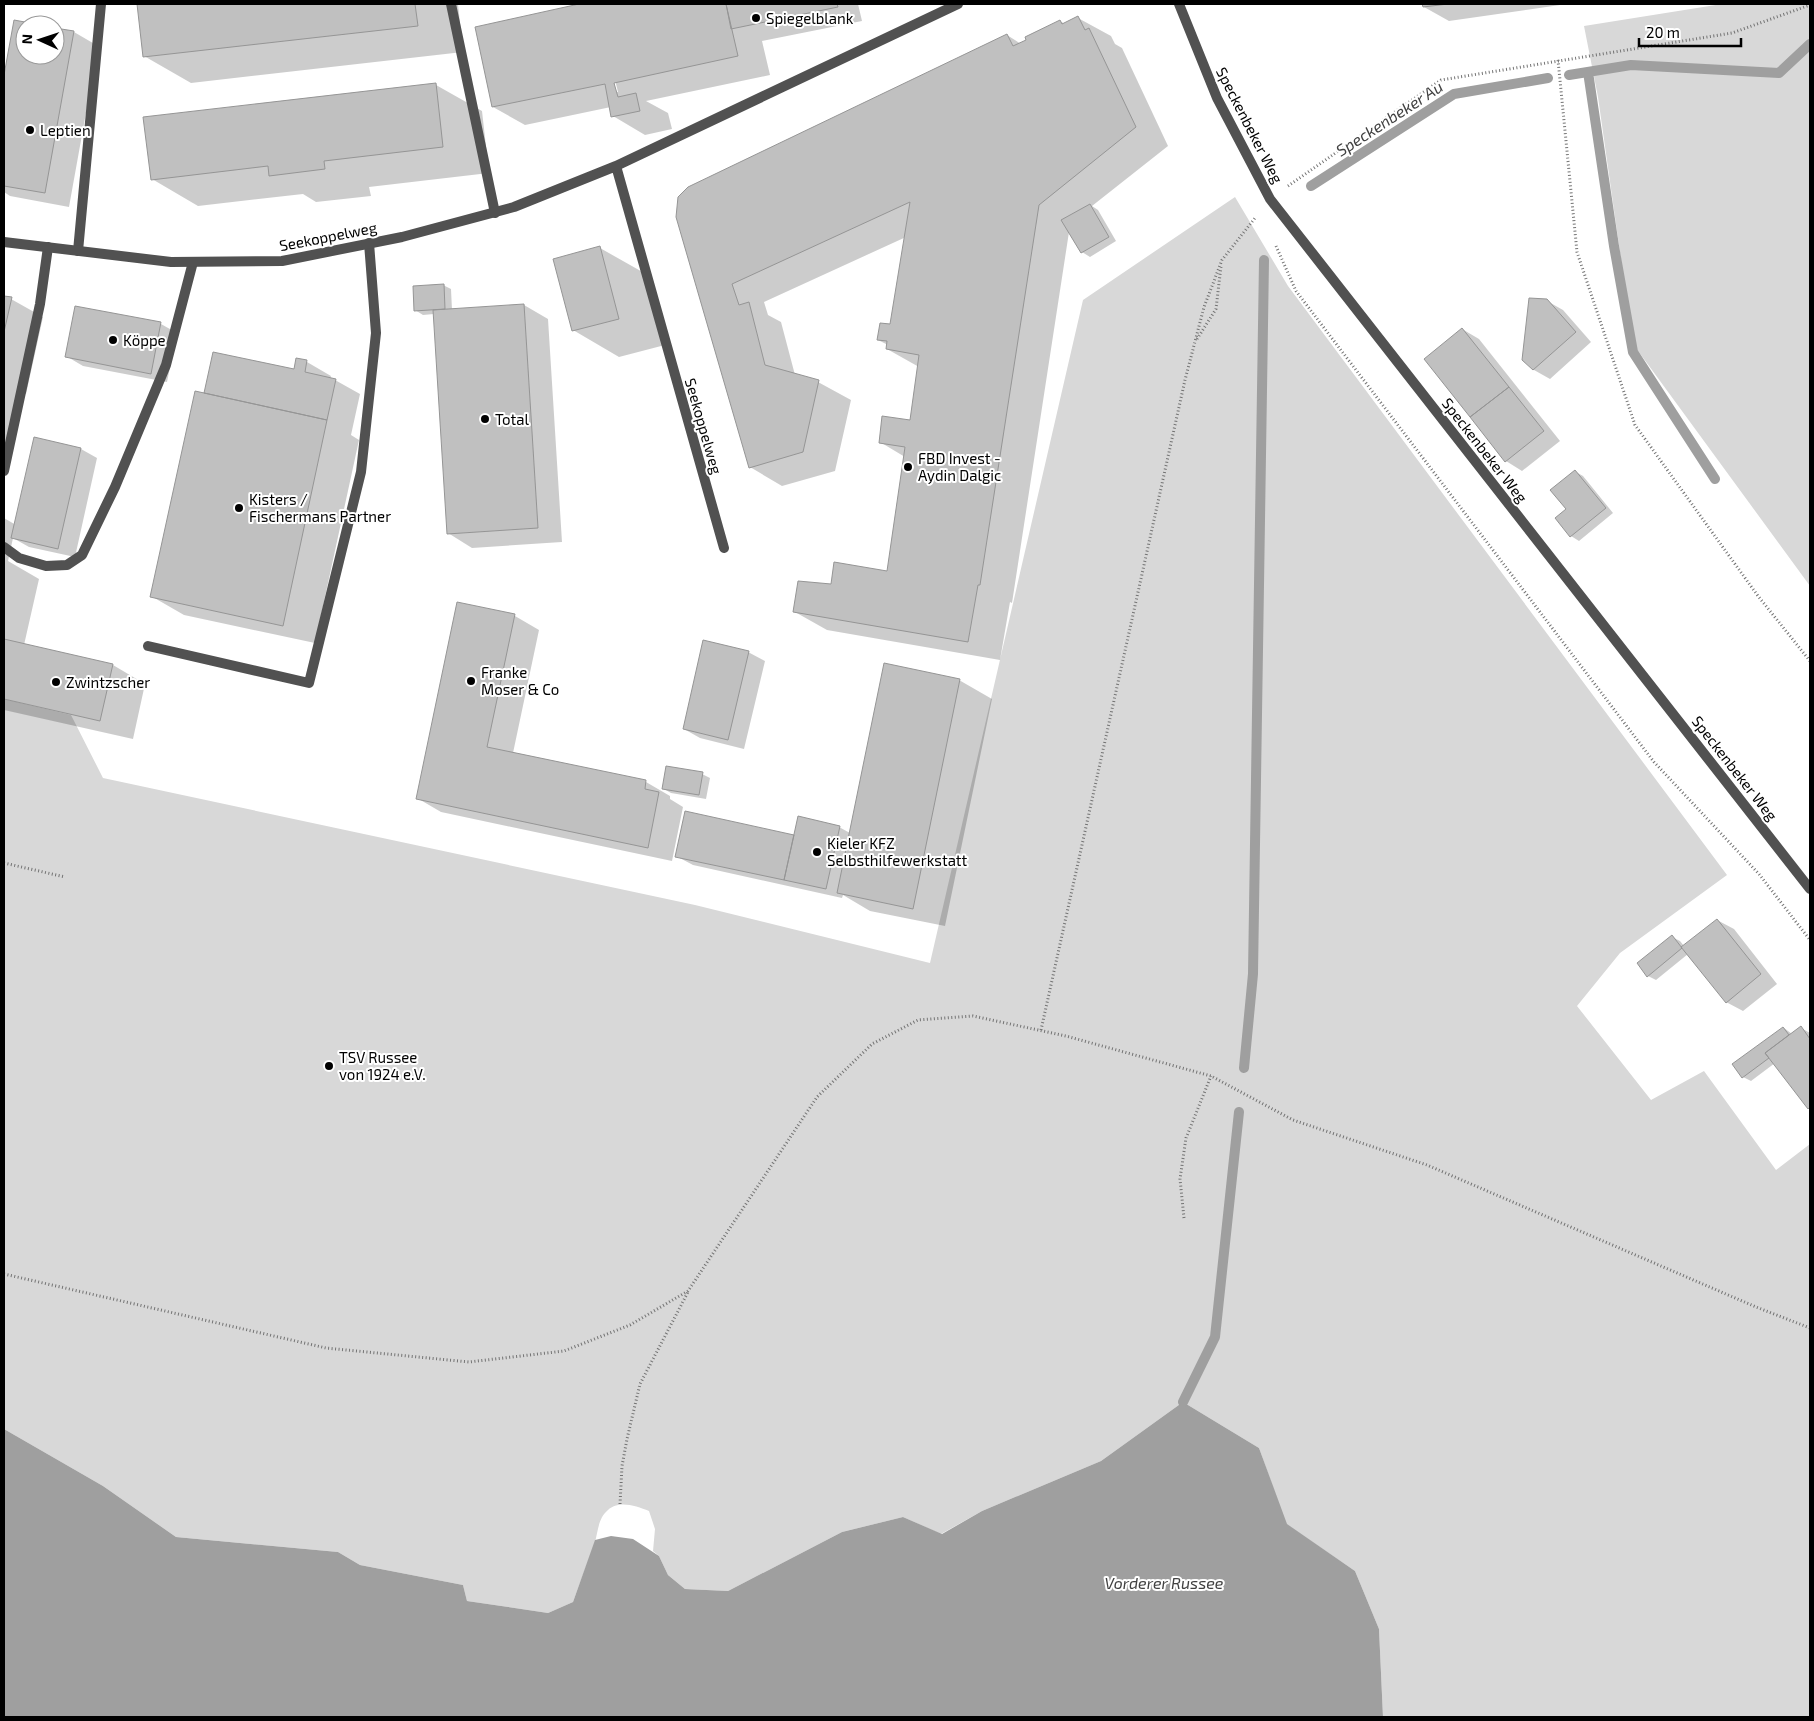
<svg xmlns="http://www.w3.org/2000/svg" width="1814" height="1721" font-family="'Exo 2',sans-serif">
<rect width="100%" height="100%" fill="#fff"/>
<!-- green -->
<path fill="#d8d8d8" d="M1722,4H1810V586L1633,344L1598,97L1584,26Z
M1235,197L1288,286L1727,875L1620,953L1577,1006L1651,1100L1704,1071L1776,1170L1810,1144V1717H1383L1379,1629L1355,1571L1286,1524L1259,1448L1183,1402L1101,1461L982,1511L941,1534L903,1517L842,1532L728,1591L685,1589L668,1575L659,1556L653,1551L655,1529L649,1511C636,1506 619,1500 608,1510C598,1518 598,1532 595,1542C588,1562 580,1582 573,1602L548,1613L467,1601L463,1585L360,1565L338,1552L176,1537L103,1486L4,1429V699L71,715L103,778L695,905L930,963L1083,300Z"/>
<!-- water -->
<path fill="#9f9f9f" d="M1183,1402L1259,1448L1287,1524L1355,1571L1379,1629L1383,1717H4V1429L103,1486L176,1537L338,1552L360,1565L463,1585L467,1601L548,1613L573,1602L595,1540L611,1536L633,1539L659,1556L668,1575L685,1589L728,1591L842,1532L903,1517L942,1534L982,1511L1101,1461Z"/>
<!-- shadow -->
<path fill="#0003" fill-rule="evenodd" d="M138,4H458L463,52L191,83L144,56Z
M585,4H858L862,21L762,41L770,75L646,101L668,113L672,129L645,135L613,116L611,107L525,125L493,107L476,28ZM614,76L618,92H615L612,77Z
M1424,4H1567L1449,21L1424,7Z
M1078,18L1111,36L1115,44L1122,48L1168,146L1092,206L1098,210L1116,241L1090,257L1082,252L1069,232L1012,603L1010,602L1000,660L827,630L795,612L832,586L888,572L905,457L880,442L911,421L919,367L887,349L888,345L878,340L891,326L906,237L764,302L768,315L781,322L795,375L818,382L851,400L835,471L782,486L750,467L677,217L1007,35L1021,44L1060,21L1065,24Z
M15,22L34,25H25V55H55V29L74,32L98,46L69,207L10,196L4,192V82Z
M436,85L482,111L489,173L369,187L371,196L316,202L303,194L198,206L152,179Z
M600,248L646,274L665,345L619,357L573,330Z
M443,285L451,289L452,310L524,305L548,319L562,542L472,548L448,533L434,314L423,315L415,310Z
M4,297L11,299L43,317L26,394L18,392L4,453Z
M1547,301L1563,310L1591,342L1550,379L1534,370L1523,359Z
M76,307L161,324L177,333L167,382L83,366L66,356Z
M1462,329L1479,339L1560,441L1522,471L1506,461Z
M307,362L331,376L330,379L335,380L360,394L351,435L359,440L315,643L184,615L151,596L211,396L295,371Z
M35,439L81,449L97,458L75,557L29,547L13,538L8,561L39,579L24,645L113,665L145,684L133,739L4,710V518L16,525Z
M1576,472L1583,476L1613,513L1579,541L1571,536L1568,509Z
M458,604L515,616L539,630L513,753L646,782L670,796V799L683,807L672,861L441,812L417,798Z
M748,652L765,661L744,749L700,738L684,729Z
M959,680L992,699L945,926L870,911L843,895L842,898L693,865L676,856L795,836L839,827L850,833Z
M702,774L710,778L706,799L671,793L664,789Z
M1717,920L1734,929L1777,984L1743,1011L1726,1002L1688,954L1656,980L1648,976L1672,937L1680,941L1684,946Z
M1784,1028L1792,1034L1801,1028L1810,1033V1109L1775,1063L1751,1081L1743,1077Z"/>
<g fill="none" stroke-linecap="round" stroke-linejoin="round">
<!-- stream -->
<path stroke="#9f9f9f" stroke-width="10" d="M1588,72L1614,246L1633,352L1715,479
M1569,75L1631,65L1779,73L1810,44
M1311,186L1454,94L1548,78
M1244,1068L1253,974L1264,260
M1183,1402L1215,1337L1239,1112"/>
</g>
<!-- building -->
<path fill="#c0c0c0" stroke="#959595" d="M137,4H415L418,26L143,57Z
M579,4H726L738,56L614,83L618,97L636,93L640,111L611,117L605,84L492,107L475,27Z
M726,4H837L838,7L731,29Z
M1422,4H1448L1423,7Z
M1078,16L1085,30L1089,28L1136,127L1039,205L980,585H978L968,642L793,612L798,581L831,584L834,562L887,571L905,447L879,443L882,416L910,420L919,355L886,349L887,341L877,340L880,323L890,324L910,202L732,284L739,305L749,302L765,365L819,380L803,452L749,468L676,217L678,197L688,187L1007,34L1013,46L1026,40L1025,37L1060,20L1062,24Z
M14,20L41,25H25V55H55V28L74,31L45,193L4,186V75Z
M436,83L443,147L324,161L325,169L269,176L268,166L151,180L143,117Z
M1090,204L1109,237L1081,253L1061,220Z
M600,246L619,319L572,331L553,259Z
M444,284L445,309L414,311L413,286Z
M4,296L12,297L4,332Z
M1529,298L1547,299L1576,332L1533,370L1522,360Z
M524,304L538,528L447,534L433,310Z
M75,306L161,322L151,374L65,357Z
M1462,328L1509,387L1470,417L1424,359Z
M213,352L294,369L296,358L307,360L305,372L336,379L327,420L204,393Z
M1509,387L1544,431L1505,462L1470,417Z
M195,391L327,420L283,626L150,597Z
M34,437L81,448L58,549L11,538Z
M1575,470L1606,508L1570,537L1555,518L1566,509L1550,490Z
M457,602L515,614L487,747L646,780L645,789L659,792L648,848L416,799Z
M4,639L113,664L100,721L4,699Z
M703,640L749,651L728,740L683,729Z
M884,663L960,679L913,909L837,893Z
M666,766L703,772L699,795L662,789Z
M685,811L794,835L784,880L675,857Z
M798,816L840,826L826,889L784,880Z
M1717,919L1761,974L1726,1003L1681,947Z
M1672,935L1682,948L1647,977L1637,963Z
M1801,1026L1810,1039V1107L1808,1109L1765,1053Z
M1783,1027L1789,1035L1765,1053L1769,1058L1742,1078L1732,1064Z"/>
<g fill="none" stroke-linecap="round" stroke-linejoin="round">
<!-- path -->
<path stroke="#737373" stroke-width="3" stroke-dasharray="1 2.5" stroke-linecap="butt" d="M1558,60L1577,252L1635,425L1758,596L1810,661
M1288,186L1441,80L1732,33L1810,5
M1276,246L1296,291L1654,762L1759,874L1810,940
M1197,339L1216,309L1221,266
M4,863L65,877
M1041,1030L1185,380L1204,307L1222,260L1255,218
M1184,1218L1180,1179L1186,1138L1211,1076
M4,1274L326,1348L469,1362L564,1351L630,1325L688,1291L817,1097L872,1044L918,1020L973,1016L1066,1036L1211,1076L1293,1120L1427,1165L1756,1307L1810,1328
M620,1504L622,1466L627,1439L640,1384L688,1292"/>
<!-- service -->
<path stroke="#515151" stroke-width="10" d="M451,4L495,213
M78,251L101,4
M4,471L40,304L48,247
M4,547L19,558L46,566L67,565L82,555L115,487L166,365L193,262
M148,646L309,683L361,472L376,333L369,243"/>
<!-- minor -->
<path stroke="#515151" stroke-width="10" d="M1179,4L1217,98L1270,199L1810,889
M616,166L724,548
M4,242L171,262L282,261L402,237L514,207L616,166L958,4"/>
</g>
<!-- markers -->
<g fill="#000" stroke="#fff" stroke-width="2">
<circle cx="756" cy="18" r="5"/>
<circle cx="30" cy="130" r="5"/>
<circle cx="113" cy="340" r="5"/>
<circle cx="485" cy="419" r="5"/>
<circle cx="908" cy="467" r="5"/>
<circle cx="239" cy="508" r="5"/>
<circle cx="471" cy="681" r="5"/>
<circle cx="56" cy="682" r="5"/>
<circle cx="817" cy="852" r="5"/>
<circle cx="329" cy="1066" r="5"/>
</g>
<g text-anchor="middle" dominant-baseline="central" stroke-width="4" stroke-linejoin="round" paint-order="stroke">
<!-- poi labels -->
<g font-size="15" fill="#000" stroke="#fff" text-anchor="start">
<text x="766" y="18">Spiegelblank</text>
<text x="40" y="130">Leptien</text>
<text x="123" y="340">Köppe</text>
<text x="495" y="419">Total</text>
<text x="918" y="458">FBD Invest -<tspan x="918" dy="17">Aydin Dalgic</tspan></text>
<text x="249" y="499">Kisters /<tspan x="249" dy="17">Fischermans Partner</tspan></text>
<text x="481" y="672">Franke<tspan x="481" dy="17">Moser &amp; Co</tspan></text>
<text x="66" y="682">Zwintzscher</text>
<text x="827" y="843">Kieler KFZ<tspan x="827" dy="17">Selbsthilfewerkstatt</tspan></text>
<text x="339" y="1057">TSV Russee<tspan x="339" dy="17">von 1924 e.V.</tspan></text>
</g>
<!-- street labels -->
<g font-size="15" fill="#000" stroke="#fff">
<text transform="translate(1250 125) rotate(63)">Speckenbeker Weg</text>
<text transform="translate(328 236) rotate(-11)">Seekoppelweg</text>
<text transform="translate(704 426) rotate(74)">Seekoppelweg</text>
<text transform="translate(1485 450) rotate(52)">Speckenbeker Weg</text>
<text transform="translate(1735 768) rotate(52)">Speckenbeker Weg</text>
</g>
<!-- water labels -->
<g font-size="16" font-style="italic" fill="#404040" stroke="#fff">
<text transform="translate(1389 118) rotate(-33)">Speckenbeker Au</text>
<text x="1164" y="1582">Vorderer Russee</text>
</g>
</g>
<!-- border -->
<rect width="1814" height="1721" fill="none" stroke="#000000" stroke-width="10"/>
<!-- north arrow -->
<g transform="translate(40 40) rotate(273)"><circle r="24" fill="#ffffff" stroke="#999999"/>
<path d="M0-4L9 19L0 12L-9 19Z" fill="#000000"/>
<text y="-8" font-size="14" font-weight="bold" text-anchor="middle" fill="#000000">N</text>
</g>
<!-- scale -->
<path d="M1639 38v8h102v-8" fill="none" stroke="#000000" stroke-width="2.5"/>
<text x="1646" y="38" font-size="15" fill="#000000" stroke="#ffffff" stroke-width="4" paint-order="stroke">20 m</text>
</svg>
